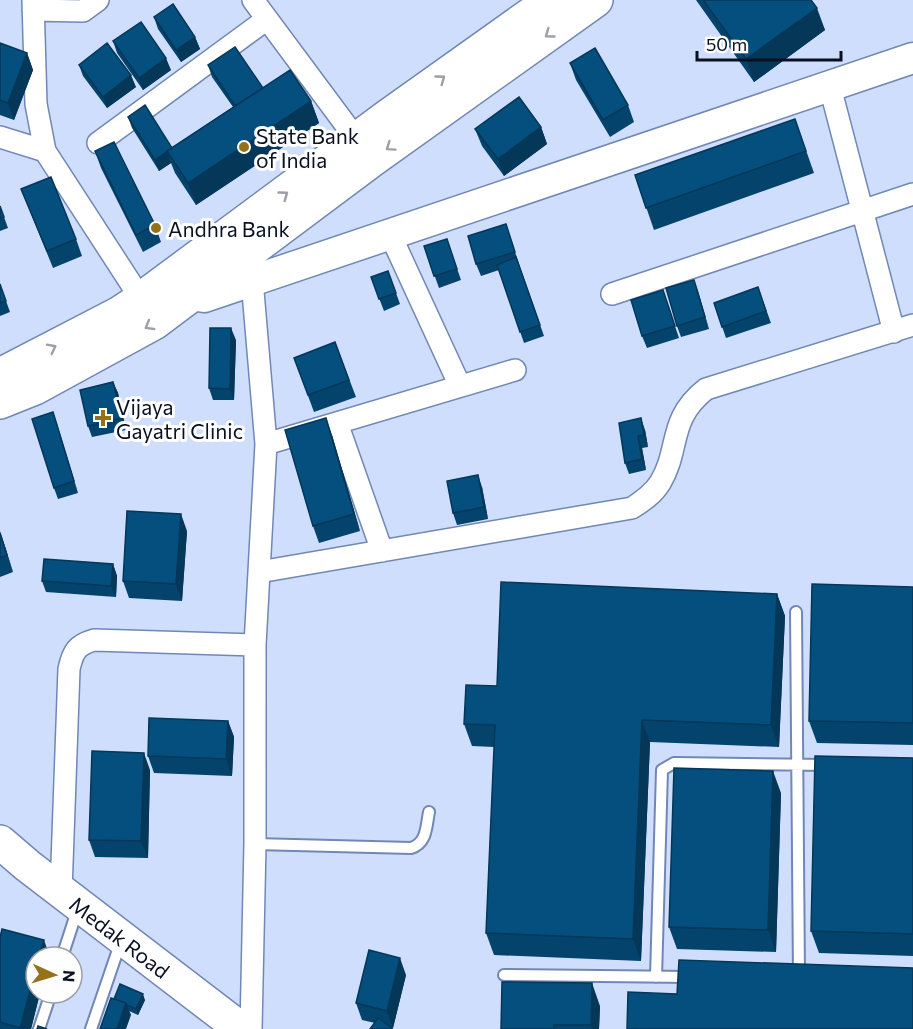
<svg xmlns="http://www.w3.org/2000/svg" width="913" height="1029" font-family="Commissioner,sans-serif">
<rect width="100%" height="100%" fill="#cfdefc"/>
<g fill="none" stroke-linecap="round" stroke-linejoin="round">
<!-- lane casing -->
<g stroke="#7187b5" stroke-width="14">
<path id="lane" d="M796,612L799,977
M255,844L411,848C427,843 426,827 429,812
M62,957L78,908
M504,975L691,977
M656,977L662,770L674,763L829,765
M39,1029L51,993
M91,1029L121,941"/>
</g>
<!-- street casing -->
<g stroke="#7187b5" stroke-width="24">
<path id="street" d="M33,0L36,104L45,151L141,299
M253,0L357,140
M33,10L83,11L98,0
M830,87L894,332
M0,137L45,151
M98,143L267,19
M390,234L460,386
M612,294L913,194
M337,423L382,551
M266,444L515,370
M259,572L632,508C643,501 653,494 660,483C681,448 667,420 706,389L913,325
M61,891L69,669C73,651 77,645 94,640L255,645
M251,1029L255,844V645L266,444L252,280"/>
</g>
<!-- secondary casing -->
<g stroke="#7187b5" stroke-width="33">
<path id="secondary" d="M190,295L204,297L913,58"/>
</g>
<!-- primary casing -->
<g stroke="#7187b5" stroke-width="36">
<g id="primary">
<path d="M0,375L118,314L141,299L388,116L551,0"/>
<path d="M0,402L35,388L154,323L372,160L596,0"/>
<path id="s1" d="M0,842L28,866L241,1029"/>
</g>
</g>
<!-- lane -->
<use href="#lane" stroke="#fff" stroke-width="10"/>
<!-- street -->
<use href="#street" stroke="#fff" stroke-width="21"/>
<!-- secondary -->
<use href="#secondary" stroke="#fff" stroke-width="30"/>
<!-- primary -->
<use href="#primary" stroke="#fff" stroke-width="33"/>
</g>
<!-- wall -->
<path fill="#04446c" d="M696,0H811L825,30L754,82Z
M154,17L195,37L200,49L181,62L158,29Z
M113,41L171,70L143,90L117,53Z
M0,43L27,53L33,70L14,120L0,115Z
M570,63L628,105L634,122L610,137L576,80Z
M79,65L136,87L107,108L83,76Z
M208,65L263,88L311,101L319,123L196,205L175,173L171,163L159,171L132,128L128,117L172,148L233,107L212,77Z
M795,119L814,173L654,230L635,175Z
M541,127L547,144L504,176L482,146L475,129Z
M95,151L155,225L161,242L143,252L101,168Z
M21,189L76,239L82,256L53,268Z
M0,206L8,228L0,231Z
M506,224L519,264L544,336L524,343L499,270L481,276L476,264Z
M447,239L461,280L439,288L424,246Z
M388,271L400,304L384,311L371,277Z
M694,280L709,329L681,337L677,326Z
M0,284L10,312L0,316Z
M758,287L771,323L726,338L714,303Z
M663,290L679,338L647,348L642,336Z
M236,340L234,400H213L209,388Z
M335,342L356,397L314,412L294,358Z
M113,382L118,393L126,430L92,437L88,426Z
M53,412L78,493L58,499L54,488Z
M619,423L645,430L648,447L642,448L646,470L629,474L625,463Z
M332,435L360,531L319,543L313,526Z
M482,487L488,519L457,525L453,513Z
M0,531L13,572L0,577Z
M187,531L182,601L129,598L123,581Z
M113,564L117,576L116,597L46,592L42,581Z
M913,587V745L817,743L809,721Z
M777,594L785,616L779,747L650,742L641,961L494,955L486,933L494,747L472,746L464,724L497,686Z
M228,721L234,737L232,776L154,773L148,756Z
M913,758V956L819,953L811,931Z
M150,770L148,858L95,857L89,840Z
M781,793L776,952L677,949L669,927Z
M0,937L40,993L31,1029H0Z
M406,975L393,1028H392L393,1029H370L375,1023L362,1020L356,1003Z
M114,999L145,1000L138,1015L129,1011L131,1015Z
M600,1006L599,1029H501Z"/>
<!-- shaded-wall -->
<path fill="#043758" d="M817,8L825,30L754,82L746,59Z
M195,37L200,49L181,62L176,50Z
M27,53L33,70L14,120L8,103Z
M166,58L171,70L143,90L139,78Z
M131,75L136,87L107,108L103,97Z
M311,101L319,123L196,205L188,183Z
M541,127L547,144L504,176L498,159Z
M167,152L171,163L159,171L155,160Z
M694,280L698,291L709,329L705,317Z
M231,328L236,340L234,400L230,389Z
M113,382L118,393L126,430L122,418Z
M53,412L57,424L78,493L74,481Z
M326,418L332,435L360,531L354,514Z
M641,418L645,430L648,447L644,435Z
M638,436L642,448L646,470L642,459Z
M478,475L482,487L488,519L484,507Z
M181,514L187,531L182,601L176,584Z
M0,531L13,572L7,555Z
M113,564L117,576L116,597L111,586Z
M777,594L785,616L779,747L771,725Z
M642,720L650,742L641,961L633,939Z
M228,721L234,737L232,776L226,759Z
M144,753L150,770L148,858L141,841Z
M773,771L781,793L776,952L768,930Z
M44,940L50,957H39Z
M400,958L406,975L393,1028L387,1011Z
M36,969V993H40L31,1029H21L20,1028Z
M592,983L600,1006L599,1029H592L591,1025Z
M143,994L145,1000L138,1015L136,1009Z
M126,1003L131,1015L126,1029H117Z"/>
<!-- building -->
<path fill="#054f7e" stroke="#043758" stroke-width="1.5" d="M703,0H811L817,8L746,59Z
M173,4L195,37L176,50L154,17Z
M141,22L166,58L139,78L113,41Z
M0,43L27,53L8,103L0,100Z
M107,43L131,75L103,97L79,65Z
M235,47L263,88L235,106L208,65Z
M595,48L628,105L603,120L570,63Z
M290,70L311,101L188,183L167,151Z
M519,97L541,127L498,159L475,129Z
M145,105L172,148L155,160L128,117Z
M795,119L806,151L646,208L635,175Z
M114,142L155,225L136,235L95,151Z
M51,177L76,239L47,251L21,189Z
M0,206L4,217L0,218Z
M506,224L515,252L476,264L468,236Z
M447,239L457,269L434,276L424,246Z
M516,257L540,325L520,332L497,265Z
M388,271L396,293L379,299L371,277Z
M694,280L705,317L677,326L666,288Z
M0,284L6,301L0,303Z
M758,287L766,311L722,327L714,303Z
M663,290L675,326L642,336L631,300Z
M210,328H231L230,389L209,388Z
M335,342L349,380L308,395L294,358Z
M113,382L122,418L88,426L80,390Z
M53,412L74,481L54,488L32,419Z
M326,418L354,514L313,526L285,430Z
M641,418L644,435L638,436L642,459L625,463L619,423Z
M478,475L484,507L453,513L447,481Z
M127,511L181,514L176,584L123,581Z
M0,533L7,555L0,558Z
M44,559L113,564L111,586L42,581Z
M501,582L777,594L771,725L642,720L633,939L486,933L495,725L464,724L466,685L497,686Z
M812,584L913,587V723L809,721Z
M149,718L228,721L226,759L148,756Z
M92,751L144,753L141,841L89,840Z
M815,756L913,758V934L811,931Z
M674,768L773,771L768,930L669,927Z
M2,929L44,940L39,957H36V969L20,1028L0,1022V937Z
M369,950L400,958L387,1011L356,1003Z
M679,960L913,968V1029H627L628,992L677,994Z
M502,982L592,983L591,1025H554V1029H501Z
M120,984L143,994L136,1009L127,1005L126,1003L114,999Z
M111,998L126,1003L117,1029H100Z
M378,1018L392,1028L391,1029H370Z
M38,1026L47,1029H37Z"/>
<!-- one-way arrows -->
<defs><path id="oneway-chevron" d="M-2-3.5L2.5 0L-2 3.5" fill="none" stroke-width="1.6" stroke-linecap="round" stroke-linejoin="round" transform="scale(1.5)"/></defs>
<g stroke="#9c9fa6">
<use href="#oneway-chevron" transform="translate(549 34) rotate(144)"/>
<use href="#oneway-chevron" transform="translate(441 79) rotate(-36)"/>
<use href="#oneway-chevron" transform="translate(390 147) rotate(145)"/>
<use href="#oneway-chevron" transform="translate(284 195) rotate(-36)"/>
<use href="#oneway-chevron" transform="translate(149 326) rotate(149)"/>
<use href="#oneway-chevron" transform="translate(52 348) rotate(-27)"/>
</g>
<!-- markers -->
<g fill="#95721a" stroke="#fefefe" stroke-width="2">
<circle cx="244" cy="147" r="6"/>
<circle cx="156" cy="228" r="6"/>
<path d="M100 409h6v6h6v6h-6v6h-6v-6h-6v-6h6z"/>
</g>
<g text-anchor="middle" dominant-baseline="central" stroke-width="6" stroke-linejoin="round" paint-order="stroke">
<!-- poi labels -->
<g font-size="21" fill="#081021" stroke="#fefefe" text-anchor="start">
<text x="256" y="135">State Bank<tspan x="256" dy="24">of India</tspan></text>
<text x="168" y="228">Andhra Bank</text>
<text x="116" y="406">Vijaya<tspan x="116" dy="24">Gayatri Clinic</tspan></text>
</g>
<!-- street labels -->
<g font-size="21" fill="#081021" stroke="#fefefe">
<text stroke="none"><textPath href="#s1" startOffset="153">Medak Road</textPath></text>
</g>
</g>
<!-- north arrow -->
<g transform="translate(54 975) rotate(94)"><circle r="28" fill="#fefefe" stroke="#9c9fa6" stroke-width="1.5"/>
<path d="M0-4.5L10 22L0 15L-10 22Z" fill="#95721a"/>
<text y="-9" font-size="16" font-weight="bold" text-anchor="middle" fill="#081021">N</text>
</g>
<!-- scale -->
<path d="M697 51v9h144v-9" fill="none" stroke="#081021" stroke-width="3"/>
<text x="706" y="51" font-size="18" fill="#081021" stroke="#fefefe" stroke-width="4.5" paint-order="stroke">50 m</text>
</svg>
